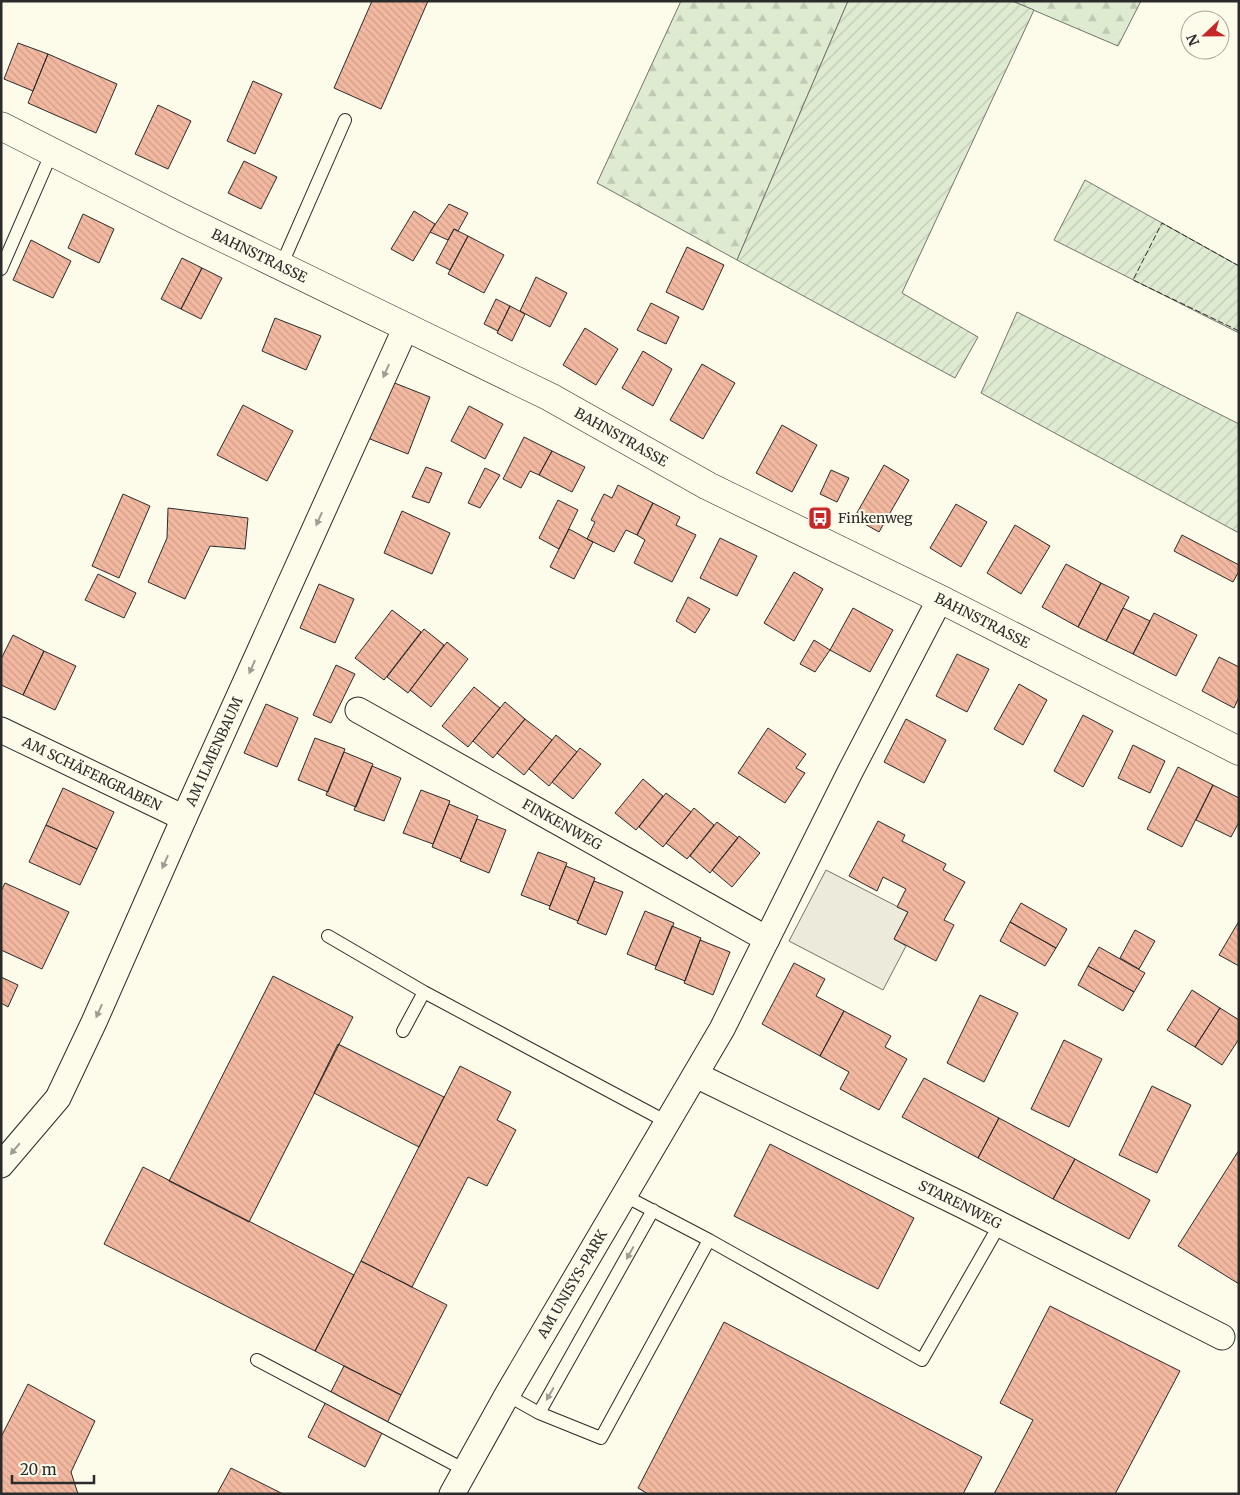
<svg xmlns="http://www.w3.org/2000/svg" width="1240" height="1495" font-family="Merriweather,serif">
<defs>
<pattern id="forest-firs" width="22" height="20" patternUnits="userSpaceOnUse" patternTransform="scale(1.25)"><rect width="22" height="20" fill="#deebd1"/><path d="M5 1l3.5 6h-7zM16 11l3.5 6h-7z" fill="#bfcab4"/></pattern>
<pattern id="garden-furrows" width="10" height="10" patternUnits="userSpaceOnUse" patternTransform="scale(1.25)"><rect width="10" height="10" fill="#deebd1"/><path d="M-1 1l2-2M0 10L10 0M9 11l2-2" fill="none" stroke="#bfcab4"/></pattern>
<pattern id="building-back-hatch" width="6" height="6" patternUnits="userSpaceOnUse" patternTransform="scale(1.25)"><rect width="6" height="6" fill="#f2b8a0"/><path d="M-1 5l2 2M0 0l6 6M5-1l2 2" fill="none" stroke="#d09e8a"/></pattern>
</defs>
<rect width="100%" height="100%" fill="#fdfbea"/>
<!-- forest -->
<path fill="url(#forest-firs)" stroke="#74746e" d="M681,1H848L737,260L597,183Z
M1012,1H1141L1118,46Z"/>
<!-- garden -->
<path fill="url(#garden-furrows)" stroke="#74746e" d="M848,1H1012L1034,10L902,293L978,337L955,378L737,260Z
M1085,180L1239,266V333L1054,240Z
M1017,312L1239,424V533L981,393Z"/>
<!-- parking -->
<path fill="#eceadb" stroke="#74746e" d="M826,870L908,912L894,939L906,946L883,990L789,941Z"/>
<!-- building -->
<path fill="url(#building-back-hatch)" stroke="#2b2b2b" d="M372,1H428L381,109L334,88Z
M18,43L48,54L33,91L4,79Z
M48,54L117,84L96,133L28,103Z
M253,81L282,94L255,154L227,141Z
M158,105L191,121L168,169L135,154Z
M244,161L277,177L261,209L228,193Z
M449,204L468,213L458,231L454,229L448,240L430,232Z
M414,211L435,224L413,261L391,249Z
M83,214L114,229L99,263L68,248Z
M454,229L468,236L450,270L436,263Z
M468,236L504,255L484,293L448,274Z
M31,240L71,261L53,298L13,280Z
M687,247L724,265L703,310L666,292Z
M182,258L202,268L181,309L161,299Z
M202,268L222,278L201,319L181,309Z
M536,277L567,293L550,327L520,311Z
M496,299L510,306L498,331L484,324Z
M651,303L679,317L666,344L637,330Z
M510,306L525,314L512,341L497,333Z
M275,318L321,336L306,370L262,351Z
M585,328L618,349L596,385L563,365Z
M643,351L672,369L653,406L622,388Z
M702,364L735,383L703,439L670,420Z
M387,380L430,397L408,454L365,437Z
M243,405L293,431L267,481L217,455Z
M469,406L503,424L485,459L451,441Z
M782,425L817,445L792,492L756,473Z
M524,437L552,451L539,475L530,471L521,488L503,479Z
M552,451L585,467L572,492L539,475Z
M884,465L909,480L879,532L854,518Z
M426,467L442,473L429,503L412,497Z
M485,468L500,475L480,508L468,503Z
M831,470L849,478L837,502L820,494Z
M618,485L653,503L637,535L626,530L614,552L587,539L595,522L591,520L604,494L612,498Z
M123,494L150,506L119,578L92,566Z
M558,500L578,510L559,549L539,538Z
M653,503L680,517L676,525L696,535L672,582L634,563L645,540L637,535Z
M956,504L987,522L961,567L930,548Z
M168,508L248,518L245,549L210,546L185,599L148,582L167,538Z
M402,511L450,533L432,574L384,553Z
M1015,525L1050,546L1021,594L987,573Z
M569,529L593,542L574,579L550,567Z
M1182,535L1239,565V571L1233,582L1174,551Z
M720,538L757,556L737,596L700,578Z
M1066,564L1101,583L1078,627L1042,607Z
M794,572L823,589L794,641L764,623Z
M98,574L136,593L124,618L85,600Z
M1101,583L1129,597L1106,641L1078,627Z
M319,584L354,599L335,643L300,628Z
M688,597L710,609L695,633L676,621Z
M853,608L893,630L870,672L830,650Z
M1123,608L1150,621L1133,654L1106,641Z
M392,610L421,632L384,680L355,658Z
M1154,613L1197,635L1176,676L1133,654Z
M424,629L444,645L408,693L387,677Z
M13,635L44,651L23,695L1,685V659Z
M814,640L830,650L815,672L800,664Z
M447,642L468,659L431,707L410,690Z
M44,651L76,666L55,710L23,695Z
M957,654L989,669L967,712L936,696Z
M1219,657L1239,667V697L1234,708L1202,691Z
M336,665L355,674L331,723L313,715Z
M1019,684L1047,700L1023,745L994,729Z
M474,687L500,708L468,747L442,726Z
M505,702L525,719L493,758L473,741Z
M266,704L298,718L277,767L244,753Z
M1083,715L1113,731L1083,787L1054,771Z
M525,719L552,740L524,775L497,753Z
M906,719L946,740L924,783L884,762Z
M768,728L806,754L796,768L805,773L785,803L738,773Z
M556,735L577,752L549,786L529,769Z
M315,738L345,749L328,792L298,780Z
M1133,745L1165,761L1150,793L1118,778Z
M580,748L601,764L573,799L552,782Z
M344,752L373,764L356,807L326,795Z
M372,766L401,778L384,821L354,810Z
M1178,767L1213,785L1182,847L1147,829Z
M643,779L663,796L636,830L615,813Z
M1213,785L1239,798V822L1231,837L1196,820Z
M63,788L114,812L97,849L46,825Z
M421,790L450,801L433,844L403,833Z
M666,793L691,812L663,847L639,827Z
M449,804L478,816L461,859L432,847Z
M694,808L714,825L687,859L666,843Z
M477,819L506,830L489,873L460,861Z
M878,821L905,835L902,841L946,864L943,870L965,882L944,920L954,925L936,961L894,939L908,912L897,907L906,889L883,877L877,891L849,876Z
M717,822L738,838L710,873L690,856Z
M46,825L97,849L80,885L29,862Z
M739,836L760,853L732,887L712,870Z
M538,852L567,863L550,906L521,895Z
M566,866L595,878L578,921L549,909Z
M594,881L623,892L606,935L577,923Z
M5,883L69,912L42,969L1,950V891Z
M1021,903L1067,929L1056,948L1010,922Z
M645,911L674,923L656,966L627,954Z
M1239,921V966L1219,955Z
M1010,922L1056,948L1045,966L1000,941Z
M672,926L701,938L685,981L655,969Z
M1135,930L1155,941L1139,969L1120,958Z
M700,940L730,952L713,995L684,983Z
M1099,947L1145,973L1134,992L1088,966Z
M794,963L825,979L816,996L844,1011L820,1056L762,1024Z
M1088,966L1134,992L1123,1011L1078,985Z
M273,976L353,1017L249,1222L169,1181Z
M1,977L18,985L8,1007L1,1003Z
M1192,990L1220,1008L1195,1047L1167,1030Z
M980,995L1018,1013L984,1082L947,1063Z
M1220,1008L1239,1020V1039L1222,1065L1195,1047Z
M844,1011L891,1036L885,1047L907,1059L879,1110L840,1089L849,1072L820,1056Z
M1064,1040L1102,1059L1069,1127L1031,1109Z
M338,1044L444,1097L419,1147L314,1093Z
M460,1066L511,1092L497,1120L516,1130L487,1186L468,1177L412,1287L361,1261Z
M924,1078L999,1118L978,1158L902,1117Z
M1152,1086L1191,1105L1157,1173L1119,1155Z
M999,1118L1075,1159L1053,1199L978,1158Z
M770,1144L914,1218L878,1289L734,1216Z
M1239,1150V1284L1178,1246Z
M1075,1159L1150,1200L1129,1239L1053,1199Z
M143,1167L354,1275L315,1351L104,1244Z
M361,1261L447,1305L401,1395L315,1351Z
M1050,1306L1180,1371L1115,1494H994L1033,1420L1000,1403Z
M724,1322L982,1457L963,1494H648L638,1488Z
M344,1366L401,1395L365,1467L308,1437Z
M28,1384L95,1421L71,1472L78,1494H1V1437Z
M231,1468L283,1494H217Z"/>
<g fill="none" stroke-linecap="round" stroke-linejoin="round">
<!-- service casing -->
<g stroke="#2b2b2b" stroke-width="14">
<path id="service" d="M281,266L345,120
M1,269L52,152
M328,936L424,992
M403,1031L424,992L667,1122
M625,1196L709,1240L922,1360L1000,1224
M257,1360L465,1470
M507,1395L539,1413L601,1438L709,1240
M539,1413L653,1210"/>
</g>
<!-- minor casing -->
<g stroke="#2b2b2b" stroke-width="27">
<g id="minor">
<path id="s1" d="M358,710L767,939"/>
<path id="s2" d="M1,730L184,818"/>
<path id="s3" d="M696,1075L962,1205L1222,1337"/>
<path id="s4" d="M1,1165L58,1098L94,1022L184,818L406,327"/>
<path id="s5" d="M452,1494L507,1395L722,1029L850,772L940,599"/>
</g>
</g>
<!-- tertiary casing -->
<g stroke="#2b2b2b" stroke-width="29">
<g id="tertiary">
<path id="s6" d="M1,126L182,218L550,397L708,486L940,599L1239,751"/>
</g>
</g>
<!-- service -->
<use href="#service" stroke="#fdfbea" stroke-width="12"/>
<!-- minor -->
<use href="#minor" stroke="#fdfbea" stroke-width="25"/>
<!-- tertiary -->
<use href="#tertiary" stroke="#fdfbea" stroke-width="28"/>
<!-- fence -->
<path stroke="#2b2b2b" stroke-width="1" stroke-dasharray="6 2.5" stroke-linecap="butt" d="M1239,266L1162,223L1133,280L1239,331"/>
</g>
<!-- one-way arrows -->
<defs><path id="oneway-solid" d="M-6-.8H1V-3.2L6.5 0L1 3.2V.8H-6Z" transform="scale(1.25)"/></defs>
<g fill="#9e9d94">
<use href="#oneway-solid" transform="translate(386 371) rotate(114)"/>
<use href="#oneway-solid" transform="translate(319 519) rotate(114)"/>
<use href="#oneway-solid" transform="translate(252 667) rotate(114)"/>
<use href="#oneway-solid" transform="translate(165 862) rotate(114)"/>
<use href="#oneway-solid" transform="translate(99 1011) rotate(114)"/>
<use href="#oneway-solid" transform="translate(15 1149) rotate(130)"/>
<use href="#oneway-solid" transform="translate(630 1253) rotate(119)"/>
<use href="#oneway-solid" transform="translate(550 1394) rotate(120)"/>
</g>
<!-- icons -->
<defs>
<g id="bus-square" transform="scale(1.25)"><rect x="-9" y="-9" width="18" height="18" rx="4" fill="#c62828" stroke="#fdfbea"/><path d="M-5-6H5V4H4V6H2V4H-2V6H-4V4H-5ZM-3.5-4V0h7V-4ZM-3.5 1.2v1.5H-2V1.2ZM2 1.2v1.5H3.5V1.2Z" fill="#fff"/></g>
</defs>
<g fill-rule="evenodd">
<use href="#bus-square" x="820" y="518"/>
</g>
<g text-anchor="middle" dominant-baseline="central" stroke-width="4" stroke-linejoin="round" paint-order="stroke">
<!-- street labels -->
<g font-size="14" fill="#2b2b2b" stroke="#fdfbea">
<text stroke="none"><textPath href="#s6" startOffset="289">BAHNSTRASSE</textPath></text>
<text stroke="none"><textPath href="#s6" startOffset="694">BAHNSTRASSE</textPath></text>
<text stroke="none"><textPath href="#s6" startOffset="1099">BAHNSTRASSE</textPath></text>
<text stroke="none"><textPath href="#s4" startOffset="468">AM ILMENBAUM</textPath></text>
<text stroke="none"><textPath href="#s2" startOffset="101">AM SCHÄFERGRABEN</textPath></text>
<text stroke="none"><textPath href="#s1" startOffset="234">FINKENWEG</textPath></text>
<text stroke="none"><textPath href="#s3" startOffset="294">STARENWEG</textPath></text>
<text stroke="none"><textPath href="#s5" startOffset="242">AM UNISYS-PARK</textPath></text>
</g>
<!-- poi labels -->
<g font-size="14" fill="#2b2b2b" stroke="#fdfbea" text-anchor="start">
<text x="838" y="518">Finkenweg</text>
</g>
</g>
<!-- border -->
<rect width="1240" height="1495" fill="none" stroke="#2b2b2b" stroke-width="5"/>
<!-- north arrow -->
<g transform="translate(1205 35) rotate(248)"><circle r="24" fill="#fdfbea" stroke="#a9a89e"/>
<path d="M0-4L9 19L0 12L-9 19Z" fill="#c62828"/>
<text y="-8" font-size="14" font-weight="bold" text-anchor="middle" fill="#2b2b2b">N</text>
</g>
<!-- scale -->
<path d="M12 1475v8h82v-8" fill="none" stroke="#2b2b2b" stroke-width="2.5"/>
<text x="20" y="1475" font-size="15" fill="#2b2b2b" stroke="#fdfbea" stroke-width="4" paint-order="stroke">20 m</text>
</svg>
